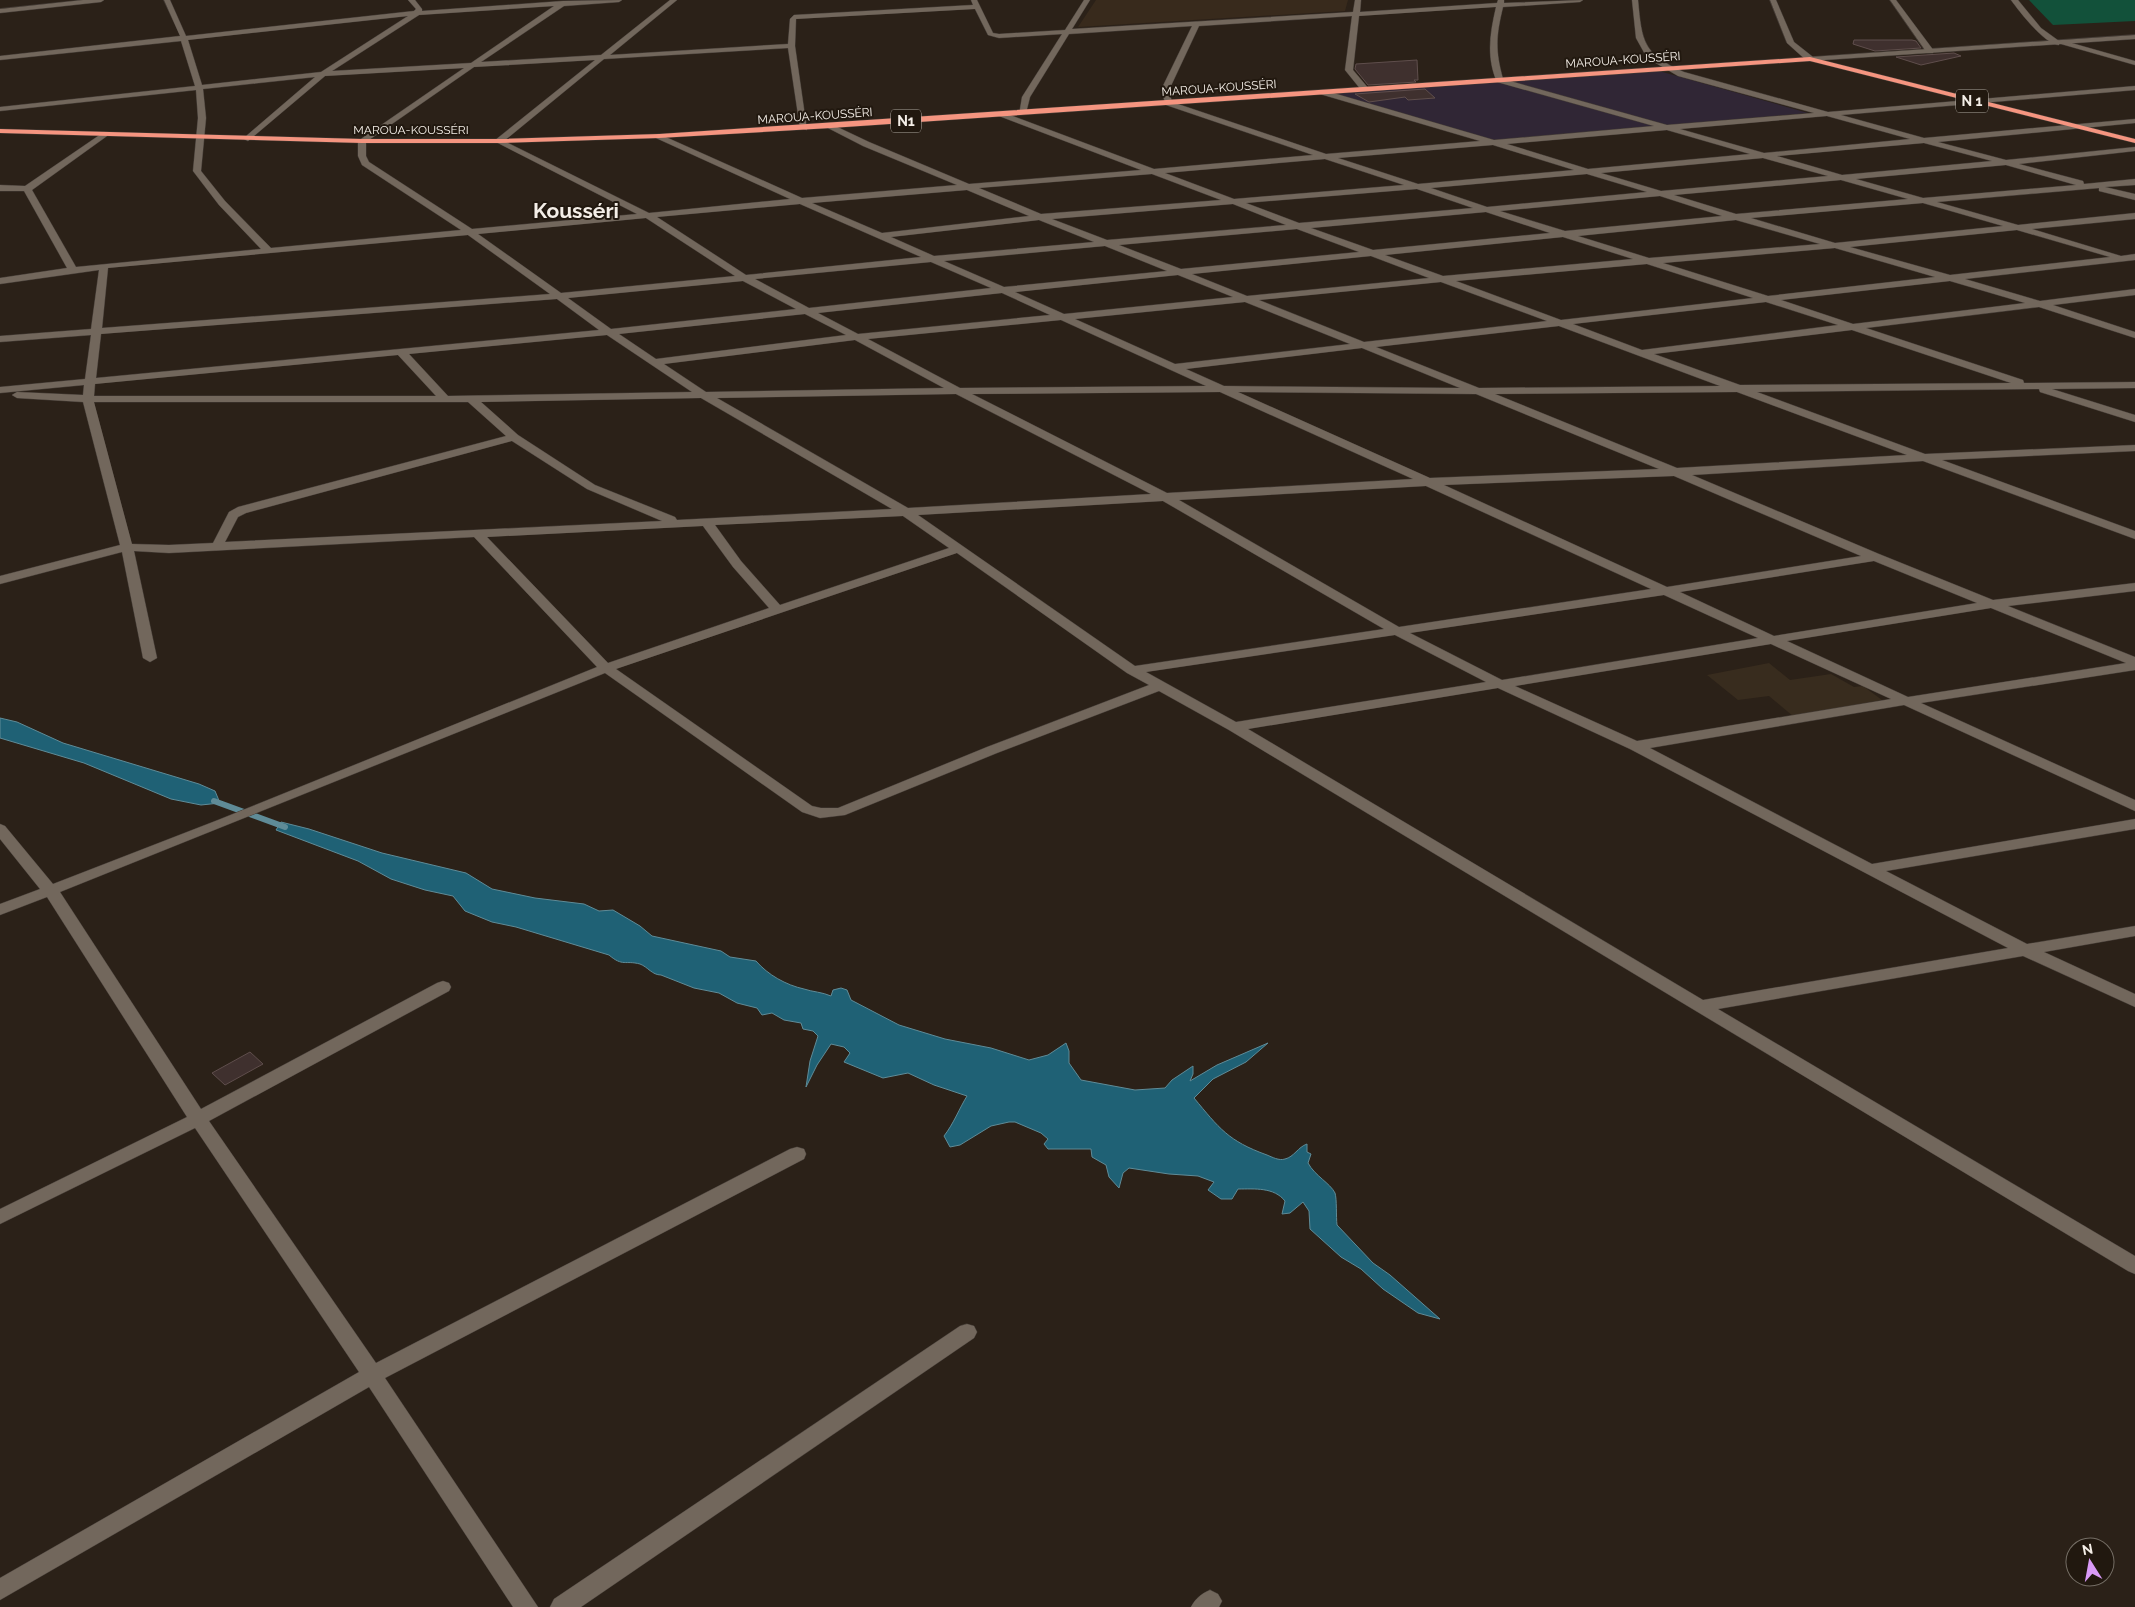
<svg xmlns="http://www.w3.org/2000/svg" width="2135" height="1607" font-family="Raleway,sans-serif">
<rect width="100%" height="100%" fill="#2b2118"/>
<!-- commercial -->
<path fill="#302635" d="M1659,71L1808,113L1489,142L1327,93Z"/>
<!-- built -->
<path fill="#382a1c" d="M1096,0H1348L1345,11L1078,27Z"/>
<!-- medical -->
<path fill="#382c1e" d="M1769,663L1790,680L1831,674L1854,687L1863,686L1882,700L1794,717L1769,696L1738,700L1707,675Z"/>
<!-- green -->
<path fill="#12513a" d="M2029,0H2135V21L2053,25Z"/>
<!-- water -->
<path fill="#1f6175" stroke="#5f8b97" d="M0,718L17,722L63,743L199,784L215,791L220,803L201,805L171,799L84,763L0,738Z
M281,822L309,829L382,853L466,873L492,889L535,898L584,904L599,911L613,910L640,926L652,936L721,951L730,957L756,961C768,975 786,985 804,989C813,992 822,992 831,996L833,990L841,988L847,990L851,1000L899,1025L945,1039L991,1048L1029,1060L1048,1055L1066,1043L1069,1051V1063L1081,1080L1135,1090L1165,1088L1172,1080L1193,1066V1074L1190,1081L1217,1065L1268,1043L1246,1062L1213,1079L1194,1098C1219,1128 1228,1141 1267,1155C1272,1157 1279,1161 1285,1159C1294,1157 1298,1147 1307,1144V1152L1311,1154L1308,1163C1315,1176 1330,1183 1335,1193C1337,1199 1336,1217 1337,1225L1373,1263L1390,1275L1440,1319L1418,1313L1383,1289L1361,1269L1341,1257L1310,1229L1309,1211L1303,1202L1290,1213L1282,1214L1285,1201C1274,1187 1255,1189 1238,1189L1232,1199H1221L1208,1190L1214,1182L1198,1176L1169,1174L1129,1168L1123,1173L1119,1188L1109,1177L1106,1165L1092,1157L1091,1149H1048L1044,1144L1048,1139L1041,1133L1015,1122H1009L991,1126L960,1145L950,1147L944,1136C954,1123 959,1109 967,1096L934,1085L908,1073L883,1078L844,1062L850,1053L844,1047L831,1044L817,1065L806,1087L810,1061L818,1036L813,1031L803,1029L801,1023L784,1020L772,1013L762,1015L757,1008L737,1003L719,993L694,988L661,975C652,975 648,967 640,964C625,960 623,967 609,955L516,927L492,922L465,911L453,896L425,890L391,879L358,861L276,830Z"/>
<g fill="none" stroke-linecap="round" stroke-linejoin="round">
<!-- stream -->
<path stroke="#5f8b97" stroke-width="6" d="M214,801L285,827"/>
</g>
<!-- building -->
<path fill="#3f302e" stroke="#5f4e4c" d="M1854,40H1912L1916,41L1921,48L1875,51L1853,44Z
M1954,53L1961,56L1921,65L1896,57Z
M1417,60L1418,80H1414L1416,82L1368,85L1355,69L1356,64Z
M1425,89L1435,98L1408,100L1405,97L1369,102L1355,94Z
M250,1052L263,1064L225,1085L212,1073Z"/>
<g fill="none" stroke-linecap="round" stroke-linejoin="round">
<!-- street casing -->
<g stroke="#443c36" stroke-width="1">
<path id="street" d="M83,0H104L101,2L0,13V9Z
M164,0H170L186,36L414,11L416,9L408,0H415L422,9V11L563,1L622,0L619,2L564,6L481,62L601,55L670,0H677L610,55L788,44L790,19L794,15L973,5L971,0H977L993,33L999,34L1065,30L1084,0H1090L1072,29L1353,12L1355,0H1361L1360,12L1497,3L1498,0H1504V3L1583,0L1580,2L1503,7C1496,36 1495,50 1503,79L1667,125L1814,113L1678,76L1654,62L1646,56L1636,38L1632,0H1638C1642,42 1643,54 1684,72L1828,112L2135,86V90L1841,115L1924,138L2135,119V123L1938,142L2006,160L2135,147V151L2019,164L2083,181L2084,184L2135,179V185L2105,187L2135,194V200L2099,191V188L1937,202L2018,225L2135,213V219L2032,229L2121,256L2135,254V260L1965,279L2040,301L2135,289V295L2053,305L2135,332V338L2039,307L1866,328L2023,380L2024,383L2135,382V388L2052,389L2135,415V422L2040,392L2039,389L1757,392L1925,454L2135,445V451L1942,460L2135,531V539L1923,461L1692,475L1879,554L1993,600L2135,583V591L2008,606L2135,657V670L1921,703L2135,800V811L1904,705L1650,748L1872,864L2135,819V829L1886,871L2027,944L2135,926V936L2044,952L2135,994V1007L2023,956L1718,1009L2135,1256V1274L2128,1271L1229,730L1159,691L997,753L845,815L820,818L802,812L605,673L60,892L201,1109L437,983L443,981L449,983L451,987L449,991L209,1121L376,1363L790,1149L797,1147L804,1149L806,1154L804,1159L385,1378L538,1607H513L369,1387L0,1600V1578L359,1372L195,1128L0,1224V1209L187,1117L47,897L0,915V904L40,889L0,839V824L5,826L53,884L218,820L597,667L474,537L169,553L134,551L157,658L150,662L143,658L122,552L0,584V576L120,545L83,402L17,398L12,395L17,392L83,395L84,385L0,393V387L85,379L91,335L0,342V336L91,329L99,270L0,284V278L67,268L24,191H0V185L25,186L104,132L108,134L107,136L32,190L76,267L261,249L219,205L193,171L198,118L196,90L0,111V107L195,86L181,41L0,60V56L180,36ZM554,6L471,63L332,71L419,15ZM1496,7C1490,33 1486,57 1497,82L1654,126L1494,140L1323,90L1319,92L1320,94L1480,141L1326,154L1172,102L1169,90L1199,26L1352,16L1345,70L1362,91H1365L1369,89L1353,70L1359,16ZM975,9L988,35L999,38L1062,34L1022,97L1019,115L1026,113L1030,97L1069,34L1192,26L1161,90L1166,105L1313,155L1154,169L1002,112L998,114L999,116L1141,170L969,184L869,142L831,124H828V128L863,146L957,185L802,198L659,134L655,136L656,138L790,199L649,213L504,141L604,59L788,48L800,128L807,130L795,46L796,19ZM408,16L321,72L202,85L188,40ZM595,60L494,141L637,214L472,229L369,162L366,156V142L474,67ZM464,68L358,141V156L362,165L461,230L271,248L225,201L201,171L206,118L203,89L315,77L245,137L244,139L248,141L325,76ZM1827,116L1910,139L1764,153L1680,129ZM1667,130L1750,154L1588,169L1507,144ZM1924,143L1992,161L1842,175L1777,156ZM1493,145L1574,170L1418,184L1338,158ZM1763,158L1828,176L1661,191L1601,173ZM1325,159L1404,185L1234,199L1165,173ZM2006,165L2076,185L1923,198L1856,179ZM1152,174L1221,200L1041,214L979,188ZM1587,174L1647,192L1487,207L1431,188ZM1841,180L1908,199L1736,214L1674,195ZM1417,189L1473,208L1299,223L1246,203ZM967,190L1029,216L882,233L812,203ZM1660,196L1722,216L1565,231L1500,211ZM1923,203L2003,226L1835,243L1751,218ZM800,204L921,257L746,275L657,217ZM1233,204L1286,225L1107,240L1052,219ZM1486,212L1550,233L1373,250L1311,228ZM646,218L735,276L561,293L478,234ZM1039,220L1094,242L934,256L891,237ZM1736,220L1820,244L1649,258L1578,236ZM1297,229L1359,252L1181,269L1119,245ZM2017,230L2110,257L1950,275L1850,247ZM468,235L550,294L102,328L108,268ZM1563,237L1633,259L1443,276L1385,255ZM1105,246L1167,271L1004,287L944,261ZM1835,248L1935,277L1768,296L1663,263ZM1371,256L1429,278L1247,296L1192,274ZM931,262L991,288L809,308L755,279ZM1647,264L1753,298L1561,320L1456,281ZM1178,275L1233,297L1064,314L1015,292ZM743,281L796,309L611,329L568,298ZM1950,281L2025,303L1853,324L1781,300ZM1441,282L1547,321L1364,342L1259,300ZM1002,293L1050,315L858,334L818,313ZM557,299L599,330L96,378L101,334ZM1245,302L1350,344L1175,364L1075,319ZM1766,302L1838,325L1642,350L1573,324ZM805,314L846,335L656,359L619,334ZM1061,320L1206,386L960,388L868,339ZM1559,326L1720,386L1479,388L1376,347ZM1852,330L2011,383L1740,385L1654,354ZM607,335L692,392L448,396L409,354ZM855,340L944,388L706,392L664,364ZM1362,348L1460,388L1224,386L1186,369ZM398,355L436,396H94L95,384ZM1220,392L1413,479L1167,493L972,394ZM1238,392L1476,394L1659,469L1430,478ZM1737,392L1907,455L1677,468L1495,394ZM956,394L1151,494L908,508L717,398ZM701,398L892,509L677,520L675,517L595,485L518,435L481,402ZM94,402H468L506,436L238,507L229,512L213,543L169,545L132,544ZM512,441L587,489L662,521L225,542L238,517L246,513ZM1674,476L1861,556L1667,587L1444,485ZM1426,486L1651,589L1399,627L1179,500ZM1163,501L1384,629L1135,666L918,515ZM903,516L949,548L780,605L741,561L715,525ZM703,526L733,567L769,608L608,663L487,537ZM957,553L1127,673L1149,685L987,747L838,808H821L812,806L616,669ZM1874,561L1977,603L1774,636L1680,592ZM1664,595L1758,638L1502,680L1410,633ZM1991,608L2126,663L1908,697L1787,641ZM1395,635L1486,682L1236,722L1146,672ZM1771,644L1891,699L1637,741L1515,686ZM1498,688L1630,749L2008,948L1703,1000L1248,729Z
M1770,0H1776L1794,42L1813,57V61H1807L1787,43Z
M1890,0H1896L1934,51L1933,53H1927Z
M2011,0H2018L2041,28L2059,41V45C2045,45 2019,11 2011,0Z
M2061,40L2135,61V65L2061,44Z
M967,1324L974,1326L977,1332L974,1338L581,1607H550L554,1599L960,1326Z
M1210,1590L1218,1594L1222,1601L1219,1607H1191C1196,1598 1201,1594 1210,1590Z"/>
</g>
<!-- secondary casing -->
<g stroke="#443c36" stroke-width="1">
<path id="secondary" d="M2135,35V39L1810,61L1806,59L1810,57Z"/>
</g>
<!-- highway casing -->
<g stroke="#443c36" stroke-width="1">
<path id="highway" d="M1810,57L2135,139V143L1810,61L831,128L659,138L498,143H362L0,133V129L362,139H498L659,134Z"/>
</g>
<!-- street -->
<use href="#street" fill="#72675c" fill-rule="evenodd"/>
<!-- secondary -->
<use href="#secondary" fill="#72675c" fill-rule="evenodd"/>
<!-- highway -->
<use href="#highway" fill="#f59580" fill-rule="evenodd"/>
</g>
<g text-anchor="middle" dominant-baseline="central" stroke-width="4" stroke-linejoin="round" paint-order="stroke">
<!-- far-street labels -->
<g font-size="12" fill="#f4eee7" stroke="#21180f">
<text transform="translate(1623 60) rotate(-4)">MAROUA-KOUSSÉRI</text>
<text transform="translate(1219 88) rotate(-4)">MAROUA-KOUSSÉRI</text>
<text transform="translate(815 116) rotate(-4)">MAROUA-KOUSSÉRI</text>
<text x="411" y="130">MAROUA-KOUSSÉRI</text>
</g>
<!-- shield labels -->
<g fill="#21180f" stroke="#b5aea6" stroke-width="1">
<rect x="1956" y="89.5" width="32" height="23" rx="4"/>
<rect x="891" y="109.5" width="30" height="23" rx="4"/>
</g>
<g font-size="14" font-weight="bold" fill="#f4eee7">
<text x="1972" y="101">N 1</text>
<text x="906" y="121">N1</text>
</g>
<!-- far-town labels -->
<g font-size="21" font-weight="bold" fill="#f4eee7" stroke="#21180f">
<text x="576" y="210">Kousséri</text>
</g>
</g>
<!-- north arrow -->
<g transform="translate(2090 1562) rotate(349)"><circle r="24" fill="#21180f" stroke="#756e65"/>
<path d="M0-4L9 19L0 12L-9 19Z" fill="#d99af7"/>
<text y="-8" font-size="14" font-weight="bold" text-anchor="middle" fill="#f4eee7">N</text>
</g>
</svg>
